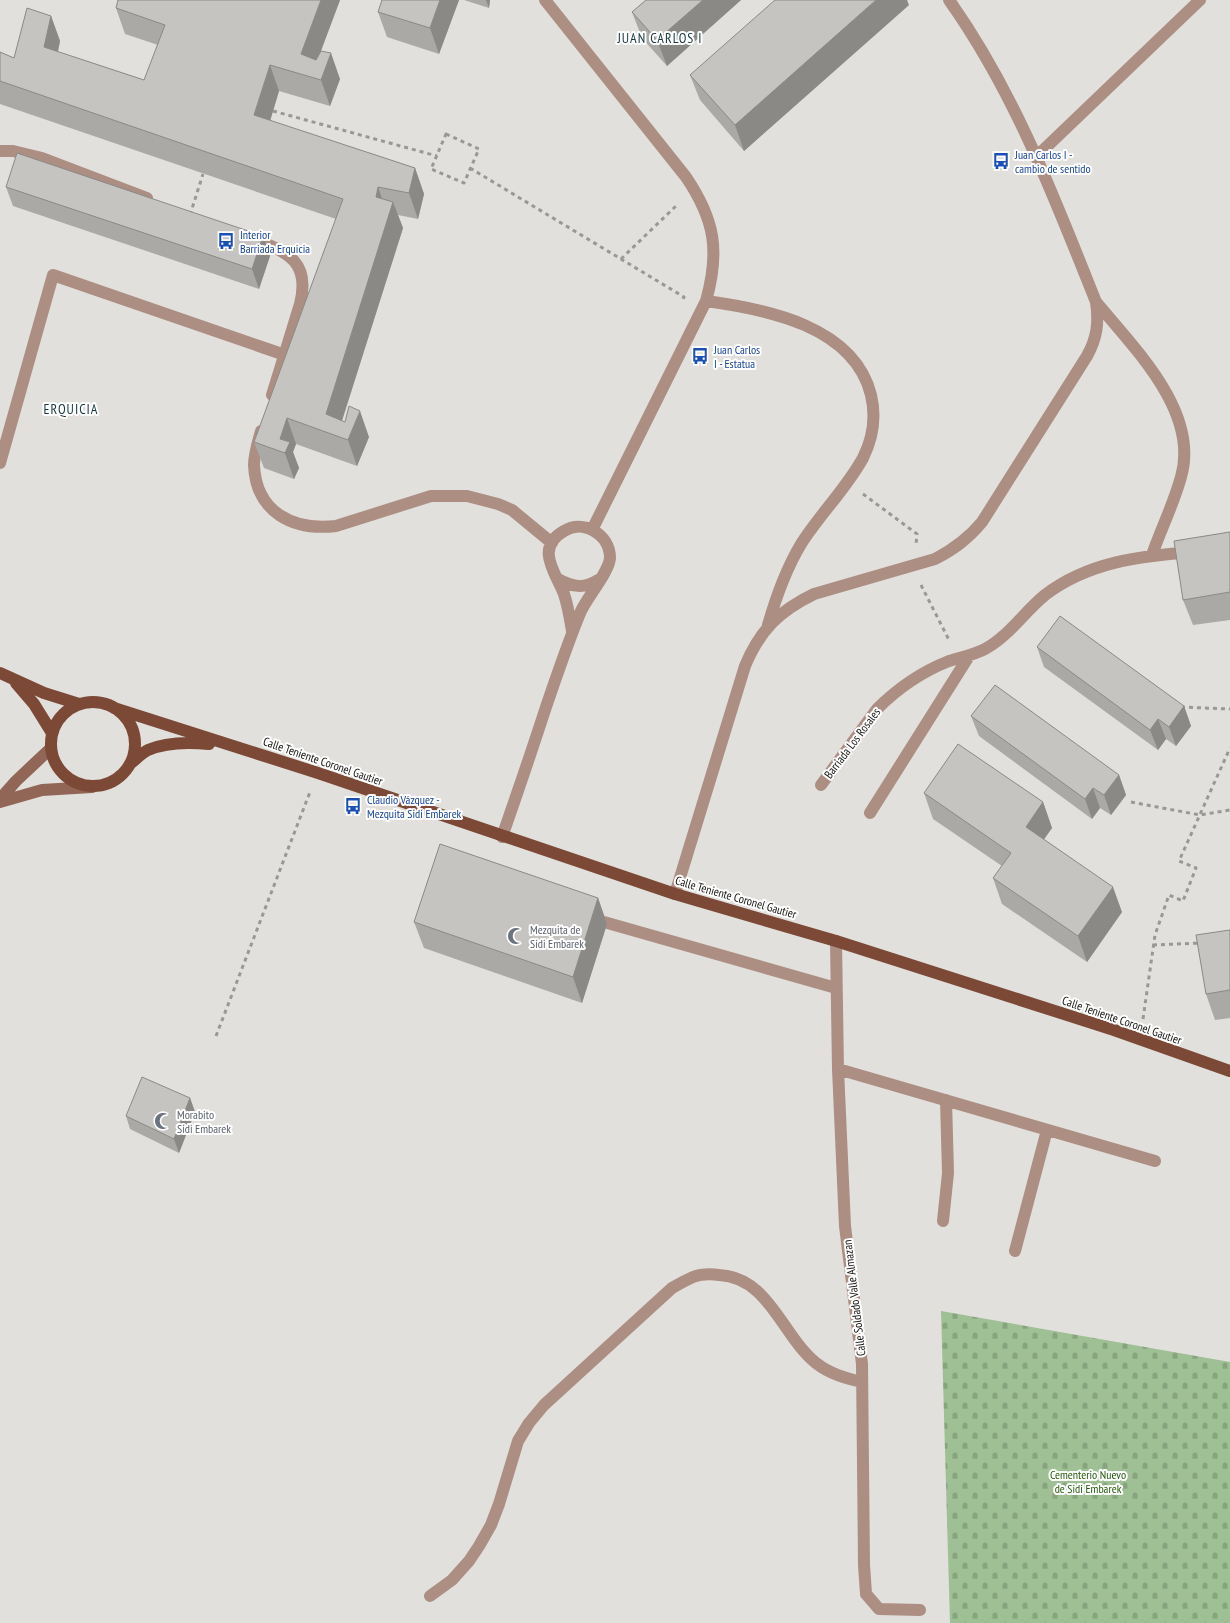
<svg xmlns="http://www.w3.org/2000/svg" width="1230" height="1623" font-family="'PT Sans Narrow',sans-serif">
<defs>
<pattern id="cemetery-stones" width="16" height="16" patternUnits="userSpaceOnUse" patternTransform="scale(1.25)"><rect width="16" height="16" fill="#9ec094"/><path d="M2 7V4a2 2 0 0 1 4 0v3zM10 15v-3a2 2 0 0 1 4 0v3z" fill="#87a47f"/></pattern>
</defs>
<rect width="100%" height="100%" fill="#e2e0dc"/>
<!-- cemetery -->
<path fill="url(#cemetery-stones)" d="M941,1311L1230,1362V1623H950Z"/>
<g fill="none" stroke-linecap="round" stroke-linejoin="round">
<!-- path -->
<path stroke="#999895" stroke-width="3" stroke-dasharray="4 4" stroke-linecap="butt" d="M273,111L437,156
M446,134L479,149L464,183L431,169Z
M470,168L684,297L683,299
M190,215L203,174
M621,259L678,204
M863,494L917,534L916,544
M921,585L949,640
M1181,707L1230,709
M1131,802L1200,815L1230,810
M1153,945L1202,943
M1143,1019L1155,935L1169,895L1183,901L1196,868L1179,861L1230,748
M216,1036L310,792"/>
<!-- lane -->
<path stroke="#ac8e83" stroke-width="12" d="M0,463L53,275L285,355
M604,922L836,988"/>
<!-- street -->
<path stroke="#ac8e83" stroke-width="12" d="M545,0L686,177C715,220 720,251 706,301L592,530
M0,151H13L42,158L147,198
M1037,156L1200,0
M252,238C286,252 311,260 300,304L272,395
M706,301C766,309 854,326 871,395C876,416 873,438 863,458C846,489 820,514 801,544C786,569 776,597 768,625
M1097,303C1134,348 1200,412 1181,477C1174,503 1161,529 1152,555
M261,431C258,442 254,454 254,465C256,513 294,531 336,526L431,496H467L498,504L512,510L552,543
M558,579C572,587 584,589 598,580
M821,785L877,709C898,688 921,672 949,661C961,657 974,655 985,649C1009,636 1024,612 1045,595C1088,562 1140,556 1193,552
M870,813L969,656
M502,837C517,794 532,750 546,707C557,675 568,642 581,611C588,596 609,572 610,558C610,534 583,519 564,531C534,548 556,573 564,594C568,606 570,619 572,631
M675,894L745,666C760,630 779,611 814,594L935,559C954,549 968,539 982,522L1087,356C1097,338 1099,323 1096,302C1054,197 1015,93 949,0
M836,941L838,1069L845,1226L862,1364L864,1565L866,1594L879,1609L920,1610
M838,1069L1155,1161
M943,1221L948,1173L946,1100
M1015,1251L1047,1130
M430,1596L452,1580L469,1561L479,1546L491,1525L499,1504L518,1441L529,1423L544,1405L672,1288C679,1284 686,1280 693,1277C701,1274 711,1274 719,1275C769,1277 782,1336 816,1363C830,1374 845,1378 862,1382"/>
<!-- secondary -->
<path stroke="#916656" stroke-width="12" d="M0,799L16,781L51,748
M0,802L42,790L92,787"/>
<!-- primary -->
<path stroke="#7c4936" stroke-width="12" d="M0,673L44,693L79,704
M16,683L34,704L52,733
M51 744a42 42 0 1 1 84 0a42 42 0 1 1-84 0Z
M114,708L318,773L675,894L836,941L1114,1030L1230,1071
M131,763C136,759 142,753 148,750C166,742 189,742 209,744"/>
</g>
<!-- wall -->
<path fill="#aaa9a5" d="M118,0H340L321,51L340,79L330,106L279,91L270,121L415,168L424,194L418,219L398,215L403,228L342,421L369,437L357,466L296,444L293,452L299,468L294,479L264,468L254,442L336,219L0,104V52L14,58L51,16L60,41L58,52L144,80L158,45L125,34L116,8Z
M382,0H459L439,54L387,37L378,12Z
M464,0H490L489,8Z
M646,0H741L667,66L642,38L632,12Z
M909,5L744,151L700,100L690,75Z
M6,187L263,236L270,256L259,289L13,206Z
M1230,532V620L1193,625L1183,600Z
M1037,647L1184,706L1191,726L1176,746L1166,739L1158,750L1044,667Z
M971,716L1119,775L1126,795L1111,815L1100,808L1092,819L979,736Z
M924,793L1043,802L1052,828L1044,839L1122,912L1087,962L1002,904L993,878L1002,866L933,819Z
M598,898L607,924L582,1003L424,948L414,922Z
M1230,930V1018L1215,1020L1206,994Z
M190,1098L195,1112L179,1153L130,1129L126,1116Z"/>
<!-- shaded-wall -->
<path fill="#8b8986" d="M321,0H340L311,77L301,54Z
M440,0H459L439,54L430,28Z
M486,0H490L489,8Z
M703,0H741L667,66L657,40Z
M876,0H907L909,5L744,151L735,125Z
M51,16L60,41L53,73L44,47Z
M331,53L340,79L330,106L321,80Z
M270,65L279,91L264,141L254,115Z
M415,168L424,194L418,219L409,193Z
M378,187L387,213L376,197Z
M393,202L403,228L337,436L326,414Z
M263,236L270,256L259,289L252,269Z
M360,411L369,437L357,466L348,440Z
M287,418L296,444L293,452L299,468L294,479L280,439Z
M1184,706L1191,726L1176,746L1169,727Z
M1158,719L1166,739L1158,750L1150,730Z
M1119,775L1126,795L1111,815L1104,795Z
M1093,788L1100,808L1092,819L1085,799Z
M1043,802L1052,828L1035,852L1026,827Z
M1113,887L1122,912L1087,962L1078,936Z
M598,898L607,924L582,1003L573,977Z
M190,1098L195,1112L179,1153L174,1139Z"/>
<!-- building -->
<path fill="#c6c4c0" stroke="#8b8986" d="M118,0H321L301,54L316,60L321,51L331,53L321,80L270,65L254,115L415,168L409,193L378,187L376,197L393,202L326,414L345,422L349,406L360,411L348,440L287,418L280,439L290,442L285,453L254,442L343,199L0,81V52L14,58L27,8L51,16L44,47L144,80L165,25L116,8Z
M382,0H440L430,28L378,12Z
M646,0H703L657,40L632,12Z
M775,0H876L735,125L690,75Z
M17,153L263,236L252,269L6,187Z
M1230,532V592L1183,600L1174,541Z
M1060,616L1184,706L1169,727L1158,719L1150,730L1037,647Z
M995,685L1119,775L1104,795L1093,788L1085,799L971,716Z
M958,744L1043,802L1026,827L1113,887L1078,936L993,878L1011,853L924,793Z
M440,844L598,898L573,977L414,922Z
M1230,930V990L1206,994L1196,935Z
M142,1077L190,1098L174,1139L126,1116Z"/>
<!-- icons -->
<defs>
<g id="bus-bare" transform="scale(1.35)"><path d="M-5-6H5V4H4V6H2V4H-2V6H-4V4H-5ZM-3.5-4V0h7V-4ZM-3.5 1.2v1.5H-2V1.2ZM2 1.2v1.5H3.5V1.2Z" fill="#1a4fb4" stroke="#fff" stroke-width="2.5" paint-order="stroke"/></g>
<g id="mosque-bare" transform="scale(1.35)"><path d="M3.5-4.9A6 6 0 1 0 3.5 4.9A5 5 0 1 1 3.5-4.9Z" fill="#6b7280" stroke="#fff" stroke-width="2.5" paint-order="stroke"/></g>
</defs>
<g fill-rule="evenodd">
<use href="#bus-bare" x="1001" y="161"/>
<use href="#bus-bare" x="226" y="241"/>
<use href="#bus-bare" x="700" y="356"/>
<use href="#bus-bare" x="353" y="806"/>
<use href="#mosque-bare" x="516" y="936"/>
<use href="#mosque-bare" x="163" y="1121"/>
</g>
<g text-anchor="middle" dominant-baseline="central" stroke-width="4" stroke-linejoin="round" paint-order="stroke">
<!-- transit labels -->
<g font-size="12" fill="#164399" stroke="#fff" text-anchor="start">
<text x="1015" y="154">Juan Carlos I -<tspan x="1015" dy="14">cambio de sentido</tspan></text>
<text x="240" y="234">Interior<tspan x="240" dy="14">Barriada Erquicia</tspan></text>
<text x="714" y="349">Juan Carlos<tspan x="714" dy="14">I - Estatua</tspan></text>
<text x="367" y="799">Claudio Vázquez -<tspan x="367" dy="14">Mezquita Sidi Embarek</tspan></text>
</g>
<!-- street labels -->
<g font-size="12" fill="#151513" stroke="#fff">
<text transform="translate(852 743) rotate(-53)">Barriada Los Rosales</text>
<text transform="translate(323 761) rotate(19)">Calle Teniente Coronel Gautier</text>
<text transform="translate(736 897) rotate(16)">Calle Teniente Coronel Gautier</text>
<text transform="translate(1122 1020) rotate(19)">Calle Teniente Coronel Gautier</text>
<text transform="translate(854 1298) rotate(-97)">Calle Soldado Valle Almazan</text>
</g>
<!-- worship labels -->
<g font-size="12" fill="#5b616d" stroke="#fff" text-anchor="start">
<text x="530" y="929">Mezquita de<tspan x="530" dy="14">Sidi Embarek</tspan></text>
<text x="177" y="1114">Morabito<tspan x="177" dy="14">Sidi Embarek</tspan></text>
</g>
<!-- park labels -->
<g font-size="12" fill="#24590c" stroke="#fff">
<text x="1088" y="1474">Cementerio Nuevo<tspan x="1088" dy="14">de Sidi Embarek</tspan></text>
</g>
<!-- neighbourhood labels -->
<g font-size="14" letter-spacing="1" fill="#16373d" stroke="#fff">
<text x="660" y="38">JUAN CARLOS I</text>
<text x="71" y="409">ERQUICIA</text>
</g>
</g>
</svg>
